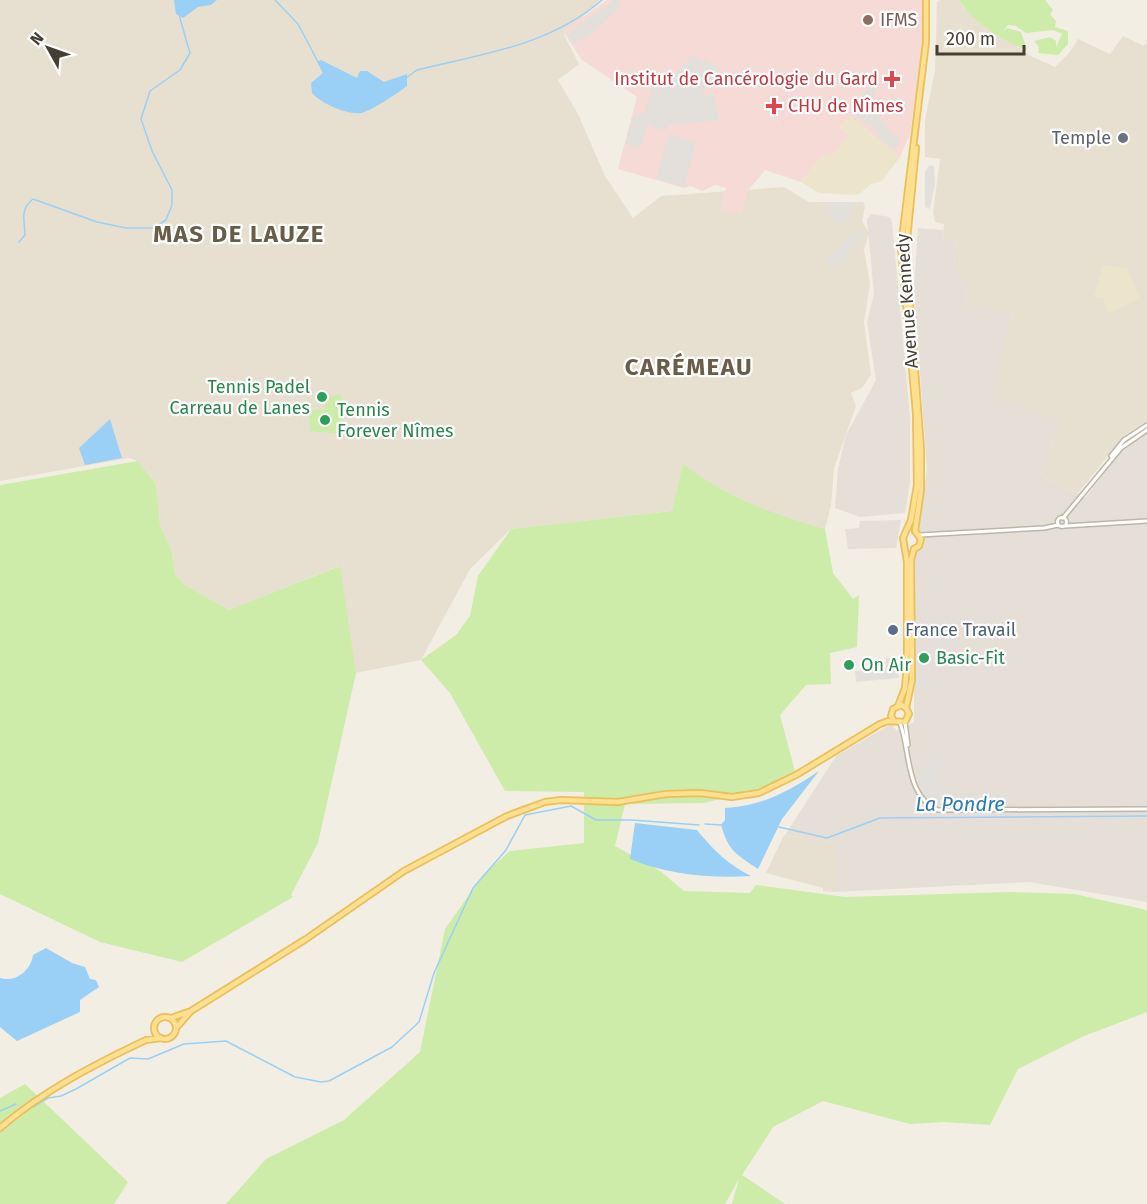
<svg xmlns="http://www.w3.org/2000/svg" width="1147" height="1204" font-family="'Fira Sans',sans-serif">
<rect width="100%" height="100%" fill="#f3eee3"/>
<!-- residential -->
<path fill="#e7e0d1" d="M0,0H600L564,35L579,64L558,80L578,114L605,176L633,218L661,196L784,187L809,202H863L865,206L862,221L869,233L864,250L870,284L864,322L871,375L862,388L851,393L856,406L834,468L831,505L825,529L775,516L707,482L683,465L672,511L511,529L470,569L421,660L356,673L339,566L229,610L183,584L175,574L172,552L160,525L156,484L138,461L129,458L0,481Z
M940,0H959L964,8L985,25L1033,57L1055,67L1069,53L1078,39L1110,54L1123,36L1144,46L1147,43V421L1125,435L1078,493L1040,475L1061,422L992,396L1013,312L967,307L966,281L957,279L954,261L956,241L942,243L944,224L935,222L933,212L940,159L925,157V120L935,70L937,2Z
M784,835L835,842V892L823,891V888L766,873Z"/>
<!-- industrial -->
<path fill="#e5dfd8" d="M872,214L890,217L892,222L910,418V483L905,513L860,517L835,508L838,469L846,435L876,380L867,322L874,294L867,219Z
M918,228L943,230L942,243L956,241L954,261L958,279L966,280L967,306L1013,312L993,396L1061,422L1040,475L1086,497L1119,453L1147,432V902L1029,882L835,892V842L785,835L836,756L891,724L897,731L914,722V556L927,470L914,289Z
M901,520L896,548L848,549L845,529L859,528L860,521Z"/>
<!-- education -->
<path fill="#ede4cc" d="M850,114L900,157L882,181L871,184L862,192L855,195L819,193L801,182L824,154L832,157L848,136L839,128Z
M1103,265L1127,269L1140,298L1109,313L1103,298L1094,297Z"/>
<!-- medical -->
<path fill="#f5dad5" d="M607,0H922L923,48L910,134L900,157L850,115L839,128L849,135L832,157L824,154L801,182L765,170L747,192L742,214L721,211V196L727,188L715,185L702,191L691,186L684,188L618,169L637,97L582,60L563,31Z"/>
<!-- green -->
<path fill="#cdeba9" d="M959,0H1045L1053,10L1050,14L1056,21L1055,27L1068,31V44L1058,55L1038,53L1039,47L1034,41L1050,37L1056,41V47L1062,34L1053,30L1026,33L1016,26L1008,25L1002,32L1007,28L1021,32L1027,50C1004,42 972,21 959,0Z
M341,394L342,434L310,431L309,410L325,409V398Z
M138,461L156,484L160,525L172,552L175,574L183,584L229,610L340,566L356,673L318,843L291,895L293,897L182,962L100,942L0,894V485Z
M683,464C726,497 774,515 825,529L833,573L853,599L859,595L857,647L830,653L831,684L806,685L780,715L796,775L771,786L704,803L625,804L615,846L660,871L684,891L750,893L756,885L845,897L1011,892L1074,894L1147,910V1012L1084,1036L1018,1069L990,1125L944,1122L910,1124L823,1101L773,1127L742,1175L785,1204H732L739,1179L725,1204H226L266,1159L344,1120L420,1052L445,929L483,875L510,851L584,843V792L505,791L450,693L421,660L456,635L470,616L478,576L511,529L672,511Z
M25,1084L128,1182L114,1204H0V1098Z"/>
<!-- parking -->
<path fill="#e3e0dc" d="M614,0H620V5L613,15L588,36L572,44L567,34Z
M693,54L702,62L705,59L722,71L703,91V96L713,94L719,120L669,125L666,131L653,127L648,122L640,149L625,144L633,118L646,110L652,88L669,82Z
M875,86V109L889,132L901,140L894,150L880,139L873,124L868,126L854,114L856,103L862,107L863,93Z
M669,134L696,143L684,187L656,178Z
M930,165L934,166L935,185L930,209L925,207V171Z
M854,202L850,215L839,225L825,208L829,203Z
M863,231L866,234L846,254L851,262L839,261L831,269L826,261L851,235Z
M917,647H922V673L925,674V678H933L936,682L924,692L919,693L914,683V651Z
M886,658H892L891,671H898L899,678L856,682L855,671L886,668Z
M940,756V792L926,795L920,778L924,772L925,757Z"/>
<!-- water -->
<path fill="#9ad0f5" d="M174,0H217L211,5L198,7L183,18L176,14Z
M321,60L357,78L360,71H367L384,82L407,74V86C398,93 371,111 361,113C347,115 320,103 312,93L311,83L323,73L317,62Z
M110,419L122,458L85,465L79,448Z
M819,771L782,819L758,869C736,854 729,852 721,825L725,820V808C763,806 789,791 819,771Z
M635,823L697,830C713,850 729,865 751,876C712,879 665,874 630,859Z
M46,948L72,963L85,967L90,979L96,980L99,987L80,1000V1012L17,1041L0,1027V978C16,983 31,970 33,955Z"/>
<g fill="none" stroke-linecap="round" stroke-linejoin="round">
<!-- stream -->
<path stroke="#9ad0f5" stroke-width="1.5" d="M275,0L298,24L318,62
M406,78L417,70C482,54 549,46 602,0
M19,242L25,235C25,221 19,210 33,199L97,222L126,228H153L166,220L172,205V190L152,151L141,119L150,91L180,70L190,53L179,15
M705,824L721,825
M779,827L827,838L880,818L1147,816
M33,1107L48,1098L61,1096L76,1089L130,1058L148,1059L184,1044L226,1041L295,1077L321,1082L329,1081L392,1047L419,1022L434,973L473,888L506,850L525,815L571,806L596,820H632L699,825
M0,1111L16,1104"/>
<!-- minor casing -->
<g stroke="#bfb6a5" stroke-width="6">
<path id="minor" d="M1111,456L1124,440L1147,425
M1057.5 522a4.5 4.5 0 1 1 9 0a4.5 4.5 0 1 1-9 0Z
M1063,518L1121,448L1147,430
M1065,526L1147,521
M920,535L1044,528L1058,525
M905,722L908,745
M900,723C911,752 905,796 938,810L1147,809"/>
</g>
<!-- major casing -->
<g stroke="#ebbf59" stroke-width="8">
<path id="major" d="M915,531L921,490V449L906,250L916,148
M914,549L919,546L921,539L915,531
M898,706L905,688L907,664V562L903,538L911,520L917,485L916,413L901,247L926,42V0
M906,708L912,680L911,560L914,549
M154 1028a11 11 0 1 1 22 0a11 11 0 1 1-22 0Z
M171,1018L188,1012
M176,1028L191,1011L306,939L404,871L507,816L545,802L561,800L618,802L666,794L700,793L732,797L759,793L796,775L880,724L888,721L905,722L909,714L906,708L901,705L893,709L891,716L894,721
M0,1128C43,1091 95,1064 146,1040L161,1038"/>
</g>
<!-- minor -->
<use href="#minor" stroke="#fff" stroke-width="3"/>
<!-- major -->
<use href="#major" stroke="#ffe090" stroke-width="4.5"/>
</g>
<!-- markers -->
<circle fill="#8d6e63" stroke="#fff" stroke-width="2" cx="868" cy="20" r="6"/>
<g fill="#e0444e" stroke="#fff" stroke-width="2">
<path d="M889 70h6v6h6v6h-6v6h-6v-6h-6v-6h6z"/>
<path d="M771 97h6v6h6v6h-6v6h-6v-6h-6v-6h6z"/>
</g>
<circle fill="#6b7280" stroke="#fff" stroke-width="2" cx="1123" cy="138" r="6"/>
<g fill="#2e9e5b" stroke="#fff" stroke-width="2">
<circle cx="322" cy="397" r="6"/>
<circle cx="325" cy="420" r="6"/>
<circle cx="924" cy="658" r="6"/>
<circle cx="849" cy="665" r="6"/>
</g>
<circle fill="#5c6f8a" stroke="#fff" stroke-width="2" cx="893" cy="630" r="6"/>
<g text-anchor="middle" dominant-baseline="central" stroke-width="4.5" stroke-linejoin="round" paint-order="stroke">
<!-- education labels -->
<g font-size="18" fill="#785e54" stroke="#fff" text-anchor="start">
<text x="880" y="20">IFMS</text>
</g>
<!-- health labels -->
<g font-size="18" fill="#be3a42" stroke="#fff" text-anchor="end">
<text x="878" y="79">Institut de Cancérologie du Gard</text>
<text x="788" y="106" text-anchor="start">CHU de Nîmes</text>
</g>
<!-- worship labels -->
<g font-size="18" fill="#5b616d" stroke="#fff" text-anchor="end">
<text x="1111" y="138">Temple</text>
</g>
<!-- street labels -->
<g font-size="18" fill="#453e33" stroke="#fff">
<text transform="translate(907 301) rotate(-94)">Avenue Kennedy</text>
</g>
<!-- leisure labels -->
<g font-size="18" fill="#27864d" stroke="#fff" text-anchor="start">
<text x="310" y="387" text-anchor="end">Tennis Padel<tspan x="310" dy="21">Carreau de Lanes</tspan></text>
<text x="337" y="410">Tennis<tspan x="337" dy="21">Forever Nîmes</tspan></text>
<text x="936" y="658">Basic-Fit</text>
<text x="861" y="665">On Air</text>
</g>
<!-- service labels -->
<g font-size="18" fill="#4e5e75" stroke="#fff" text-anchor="start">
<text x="905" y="630">France Travail</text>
</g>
<!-- water labels -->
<g font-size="20" font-style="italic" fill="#267ab8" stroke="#fff">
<text x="960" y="804">La Pondre</text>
</g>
<!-- district labels -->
<g font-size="24" font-weight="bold" letter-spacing="1.5" fill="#695c49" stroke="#fff">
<text x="239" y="234">MAS DE LAUZE</text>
<text x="689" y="367">CARÉMEAU</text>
</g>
</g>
<!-- north arrow -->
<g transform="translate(48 48) rotate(310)" stroke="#ffffff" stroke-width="4.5" paint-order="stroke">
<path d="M0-4.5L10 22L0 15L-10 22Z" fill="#453e33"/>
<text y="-9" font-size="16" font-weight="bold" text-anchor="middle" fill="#453e33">N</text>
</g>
<!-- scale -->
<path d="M937 45v9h87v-9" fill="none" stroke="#453e33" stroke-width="3"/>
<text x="946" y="45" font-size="18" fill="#453e33" stroke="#ffffff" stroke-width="4.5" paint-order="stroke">200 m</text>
</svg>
